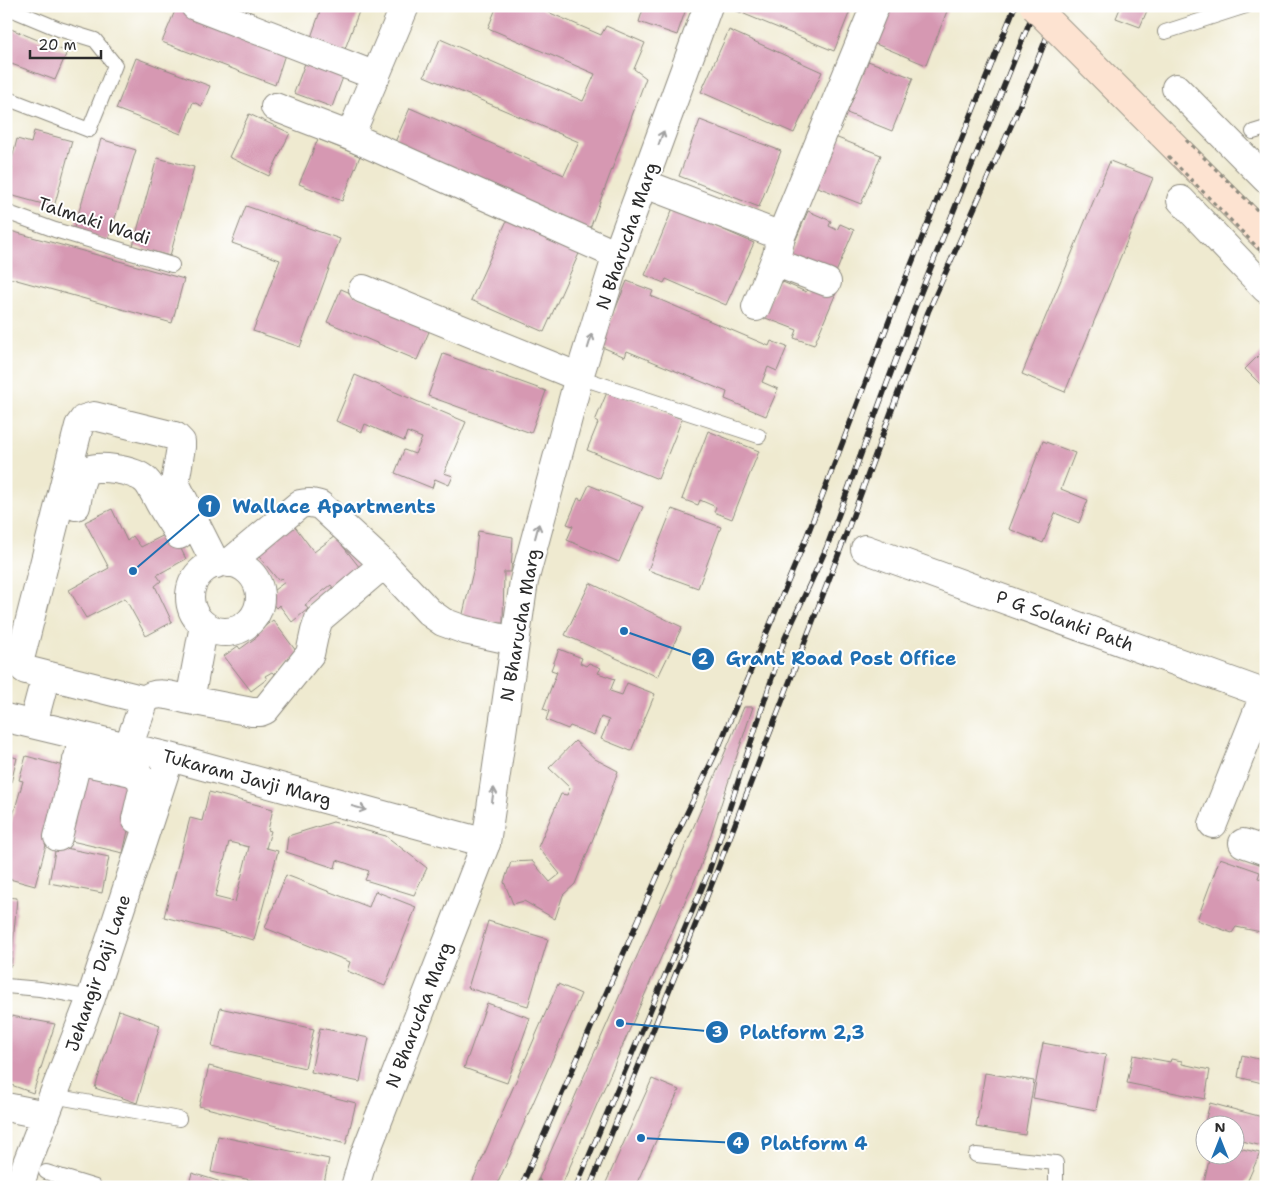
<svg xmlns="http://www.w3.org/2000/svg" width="1272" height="1193" font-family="'Shantell Sans',sans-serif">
<rect width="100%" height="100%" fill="#fff"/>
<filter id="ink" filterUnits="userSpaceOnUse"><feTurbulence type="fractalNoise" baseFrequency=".02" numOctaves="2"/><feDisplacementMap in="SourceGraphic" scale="10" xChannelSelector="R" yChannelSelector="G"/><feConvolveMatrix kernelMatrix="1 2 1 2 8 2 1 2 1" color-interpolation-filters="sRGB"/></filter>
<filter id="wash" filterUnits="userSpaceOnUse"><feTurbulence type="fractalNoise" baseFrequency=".0096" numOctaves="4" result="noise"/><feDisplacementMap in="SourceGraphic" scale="20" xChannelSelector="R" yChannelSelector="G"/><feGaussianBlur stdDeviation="1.12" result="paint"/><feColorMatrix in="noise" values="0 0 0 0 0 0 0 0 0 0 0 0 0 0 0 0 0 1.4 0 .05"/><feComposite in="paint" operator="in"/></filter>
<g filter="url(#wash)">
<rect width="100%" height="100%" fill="#efead0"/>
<g id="blocks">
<!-- building -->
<path fill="#d698b2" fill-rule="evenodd" d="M177,6H184L287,48L275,85L162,42Z
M322,6H361L342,57L309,43Z
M497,6H534L601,35L606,26L645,43L634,69L646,78L589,231L395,142L410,108L564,175L579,142L424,76L440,39L583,101L595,74L488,28Z
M644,6H687L677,35L639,22Z
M733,6H852L834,51L732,9Z
M887,6H949L926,65L871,42Z
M1121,6H1149L1140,27L1116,18Z
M6,27L67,52L55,80L6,62Z
M729,30L822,72L794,133L701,92Z
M308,55L346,69L332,107L294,93Z
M136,58L210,86L202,106L193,102L181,134L116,109Z
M868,61L913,78L892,131L847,113Z
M249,114L290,133L269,176L229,157Z
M700,120L781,151L759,207L679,176Z
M34,131L72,141L54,207L6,194L13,167H10L17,139L31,143Z
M835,137L881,155L861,204L815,186Z
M101,139L136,150L108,241L73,231Z
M318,139L360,156L342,201L299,184Z
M157,158L194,167L170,256L133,246Z
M1110,161L1153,178L1065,392L1022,374Z
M246,206L340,239L300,347L253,331L280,260L232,243Z
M673,208L754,243L726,305L666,279L664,283L645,275Z
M808,211L831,221L829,226L837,230L840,224L854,230L834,277L788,258Z
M508,218L581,249L544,332L471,300Z
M7,230L184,279L172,323L6,277Z
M778,280L806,292L810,283L836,293L814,345L794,338L797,330L763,317Z
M627,281L653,291L651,296L769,346L771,341L787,347L777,371L768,367L762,382L778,389L766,416L725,399L727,392L627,351L625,357L600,346Z
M341,289L431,327L417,360L327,322Z
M1266,348V390L1245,369Z
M443,354L546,391L531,433L428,396Z
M355,375L466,422L444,473L453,476L449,485L435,479L432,488L395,473L404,450L415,454L422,438L407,432L404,441L365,424L362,432L336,421Z
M608,390L682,419L658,479L587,450L598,423L595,421Z
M708,431L759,451L732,519L714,512L716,507L700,500L698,505L682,499Z
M1043,441L1075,453L1061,489L1088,500L1079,523L1055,513L1043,543L1009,529Z
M589,485L643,507L619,562L567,540L573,526L567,524L578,498L582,500Z
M112,509L127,541L133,536L141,547L172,531L186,559L157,575L161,581L155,586L172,622L146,636L125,598L86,618L69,590L109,568L85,522Z
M672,509L721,527L698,588L648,570Z
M293,524L314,552L335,536L360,568L334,589L331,585L305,605L308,609L292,622L279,605L276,608L266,596L285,582L281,578L278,580L256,553Z
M478,531L513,537L511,572H504L503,624L462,618L474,567Z
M590,583L682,627L658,677L565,635Z
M273,620L299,655L274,674L272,672L265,676L267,679L251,691L224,656L238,646L240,649L258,636L256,633Z
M559,649L582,658L580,663L586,666L589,663L601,668L598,673L615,679L610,691L622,695L627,683L655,694L631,751L601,739L609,720L601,717L594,735L570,726L568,729L546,720L549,711L543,709L557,672L551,670Z
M744,707H753L700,868L561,1187H535L680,859Z
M575,741L595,759L618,771L602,816L575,884L563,895L555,919L524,901L513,904L504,882L511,862L532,861L550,882L560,874L538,847L561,794L567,795L570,788L549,768Z
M6,755L17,758L7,799L6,798Z
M26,756L67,767L35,886L6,878V840L23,781L19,780Z
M82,766L124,776L137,790L123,853L63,839Z
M209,792L273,809L268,830L271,831L266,848L278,851L254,940L164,917L190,818L202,821ZM229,842L249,847L235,902L215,897Z
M333,822L386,836L427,868L414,895L365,880L369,871L337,860L335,868L286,852L288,836Z
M56,846L109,857L102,893L49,883Z
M1220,858L1260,872L1258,878L1266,881V933L1236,927L1232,933L1197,920Z
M286,875L369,907L375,891L416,907L385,986L347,971L350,962L265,928Z
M6,897L17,898L11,966H6Z
M488,921L548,939L528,1006L468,988Z
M558,984L581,994L496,1187H470Z
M487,1003L530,1018L507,1083L464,1068Z
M220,1008L314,1029L305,1068L212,1047Z
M119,1010L160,1025L137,1103L95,1088Z
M6,1015L55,1024L33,1093L6,1083Z
M320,1028L369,1038L360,1082L311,1072Z
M1043,1043L1106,1055L1096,1110L1033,1098Z
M1133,1055L1170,1062L1171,1059L1182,1061V1064L1210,1070L1205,1099L1127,1083Z
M1242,1055L1266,1061V1084L1238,1077Z
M209,1066L356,1103L346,1144L199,1106Z
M985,1073L1034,1081L1025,1135L976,1127Z
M652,1079L679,1090L635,1187H604Z
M1210,1103L1266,1118V1138L1262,1146L1234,1139V1126H1204Z
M218,1136L329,1159L323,1187H286L211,1172Z
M1234,1147L1260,1153L1245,1187H1203L1210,1156H1234Z
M192,1173L234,1186V1187H188Z"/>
</g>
</g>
<g filter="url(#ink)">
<use href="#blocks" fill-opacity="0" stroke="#8d8a7e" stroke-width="1"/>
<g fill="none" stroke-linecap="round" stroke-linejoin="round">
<!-- service casing -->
<g stroke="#8d8a7e" stroke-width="16">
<path id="service" d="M6,7L59,29L95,40L115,65L89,130L6,98
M1165,32L1246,6
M1253,132L1266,128
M6,212L55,230L172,265
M579,377L759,436
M6,986L40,989L91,998
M53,1096L179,1119
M976,1155L1056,1163V1187
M46,1172L95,1187"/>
</g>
<!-- minor casing -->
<g stroke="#8d8a7e" stroke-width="30">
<path id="minor" d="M195,6L376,76
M405,6L350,136L617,255
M1176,88L1266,179
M275,107L350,136
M645,184L781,236L875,6
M1181,200L1266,289
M774,262L827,282
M363,289L579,377
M756,307L777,255L781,236
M76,506C78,497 79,481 85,473C93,462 135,471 144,479C150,483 153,492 157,498C163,511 172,522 179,535
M865,549L1266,694
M190 597a35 35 0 1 1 70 0a35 35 0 1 1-70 0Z
M229,563L300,504C308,502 312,503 320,505L384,564L429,612L443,622L465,630L515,641
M145,700L26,670C21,667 21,664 20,659L79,426L84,419L94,416L175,436L181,442V447L175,483L216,564
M190,700L252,712H260L265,710L310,654L315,631L319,619L384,564
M6,718L170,757L486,843
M33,724L46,675
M128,747L145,700C157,689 175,697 190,700L204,625
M77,760L132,772L141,778L143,789L136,819
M1213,824L1265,693
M58,837L82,742
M1243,843L1266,851
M6,1107L46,1115
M19,1187L27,1163L91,998L170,757"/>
</g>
<!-- tertiary casing -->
<g stroke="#8d8a7e" stroke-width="30">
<path id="tertiary" d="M355,1187L363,1159L486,843L524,581L579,377L617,255L708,6"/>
</g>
<!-- secondary casing -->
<g stroke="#8d8a7e" stroke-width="30">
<path id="secondary" d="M1161,133L1266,238"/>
</g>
<!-- path -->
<path stroke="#8d8a7e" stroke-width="3" stroke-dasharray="4 4" stroke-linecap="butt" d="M538,1179L544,1187"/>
<!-- service -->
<use href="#service" stroke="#fff" stroke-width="14"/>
<!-- minor -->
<use href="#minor" stroke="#fff" stroke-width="28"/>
<!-- tertiary -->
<use href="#tertiary" stroke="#fff" stroke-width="28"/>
<!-- secondary -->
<use href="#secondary" stroke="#fde3d1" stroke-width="28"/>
<!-- rail casing -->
<g stroke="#2b2b2b" stroke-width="5.5">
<path id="rail" d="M521,1187L666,857L720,744L805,541L899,295L1015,6
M576,1187L709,871L785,638L826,549L917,302L1036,6
M590,1187L715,876L839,553L928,312L1015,117L1059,6"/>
</g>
<!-- rail -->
<use href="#rail" stroke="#fff" stroke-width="4" stroke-dasharray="11" stroke-linecap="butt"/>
<!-- secondary-bridge casing -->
<g stroke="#8d8a7e" stroke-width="30" stroke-linecap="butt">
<path id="secondary-bridge" d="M1034,6L1161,133"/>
</g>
<!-- path-bridge -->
<path stroke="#8d8a7e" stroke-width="3" stroke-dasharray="4 4" stroke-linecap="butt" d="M1186,140L1266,219
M1168,156L1266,256"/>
<!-- secondary-bridge -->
<use href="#secondary-bridge" stroke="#fde3d1" stroke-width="28"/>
</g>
<!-- one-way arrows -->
<defs><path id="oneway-shaft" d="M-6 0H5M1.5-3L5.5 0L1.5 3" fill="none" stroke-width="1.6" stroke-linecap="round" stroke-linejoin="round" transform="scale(1.25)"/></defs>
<g stroke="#a0a0a0">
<use href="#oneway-shaft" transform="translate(661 138) rotate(-70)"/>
<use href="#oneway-shaft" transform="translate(590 341) rotate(-73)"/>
<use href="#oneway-shaft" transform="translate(537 531) rotate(-75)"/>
<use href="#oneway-shaft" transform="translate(493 795) rotate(-82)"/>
<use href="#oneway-shaft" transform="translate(359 808) rotate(15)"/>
</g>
</g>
<g text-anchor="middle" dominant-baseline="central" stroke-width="4" stroke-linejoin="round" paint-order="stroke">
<!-- street labels -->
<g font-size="18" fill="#2b2b2b" stroke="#fff">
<text transform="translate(94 221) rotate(18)">Talmaki Wadi</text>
<text transform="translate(627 236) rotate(-71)">N Bharucha Marg</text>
<text transform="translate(1065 621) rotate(20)">P G Solanki Path</text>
<text transform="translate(520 625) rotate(-80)">N Bharucha Marg</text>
<text transform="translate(247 778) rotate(15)">Tukaram Javji Marg</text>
<text transform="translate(98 973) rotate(-71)">Jehangir Daji Lane</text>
<text transform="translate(419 1015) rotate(-69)">N Bharucha Marg</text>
</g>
</g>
<!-- callouts -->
<path fill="none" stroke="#1f6fb2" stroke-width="2" d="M133 571L209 506M624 631L703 659M620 1023L717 1032M641 1138L738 1143"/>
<g fill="#1f6fb2" stroke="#fff" stroke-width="2">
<circle cx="133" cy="571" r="5"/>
<circle cx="624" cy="631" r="5"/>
<circle cx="620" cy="1023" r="5"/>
<circle cx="641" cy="1138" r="5"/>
<circle cx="209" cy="506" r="12"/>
<circle cx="703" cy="659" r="12"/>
<circle cx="717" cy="1032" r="12"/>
<circle cx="738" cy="1143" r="12"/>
</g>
<g font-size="15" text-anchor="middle" font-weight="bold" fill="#fff">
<text x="209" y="512">1</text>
<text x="703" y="664">2</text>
<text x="717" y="1037">3</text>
<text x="738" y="1148">4</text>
</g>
<g font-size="19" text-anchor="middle" font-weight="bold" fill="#1f6fb2" stroke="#fff" stroke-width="4" stroke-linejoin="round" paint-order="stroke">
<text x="334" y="513">Wallace Apartments</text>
<text x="841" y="665">Grant Road Post Office</text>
<text x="802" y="1039">Platform 2,3</text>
<text x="814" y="1150">Platform 4</text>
</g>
<!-- margin -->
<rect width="1272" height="1193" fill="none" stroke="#fff" stroke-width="25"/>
<!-- north arrow -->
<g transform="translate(1220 1140)"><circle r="24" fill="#ffffff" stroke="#aaaaaa"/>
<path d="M0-4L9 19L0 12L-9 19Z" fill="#1f6fb2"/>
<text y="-8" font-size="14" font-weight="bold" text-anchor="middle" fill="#2b2b2b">N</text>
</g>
<!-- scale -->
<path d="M30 50v8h71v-8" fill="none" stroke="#2b2b2b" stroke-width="2.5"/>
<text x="38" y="50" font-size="15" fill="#2b2b2b" stroke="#ffffff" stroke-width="4" paint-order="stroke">20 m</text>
</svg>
